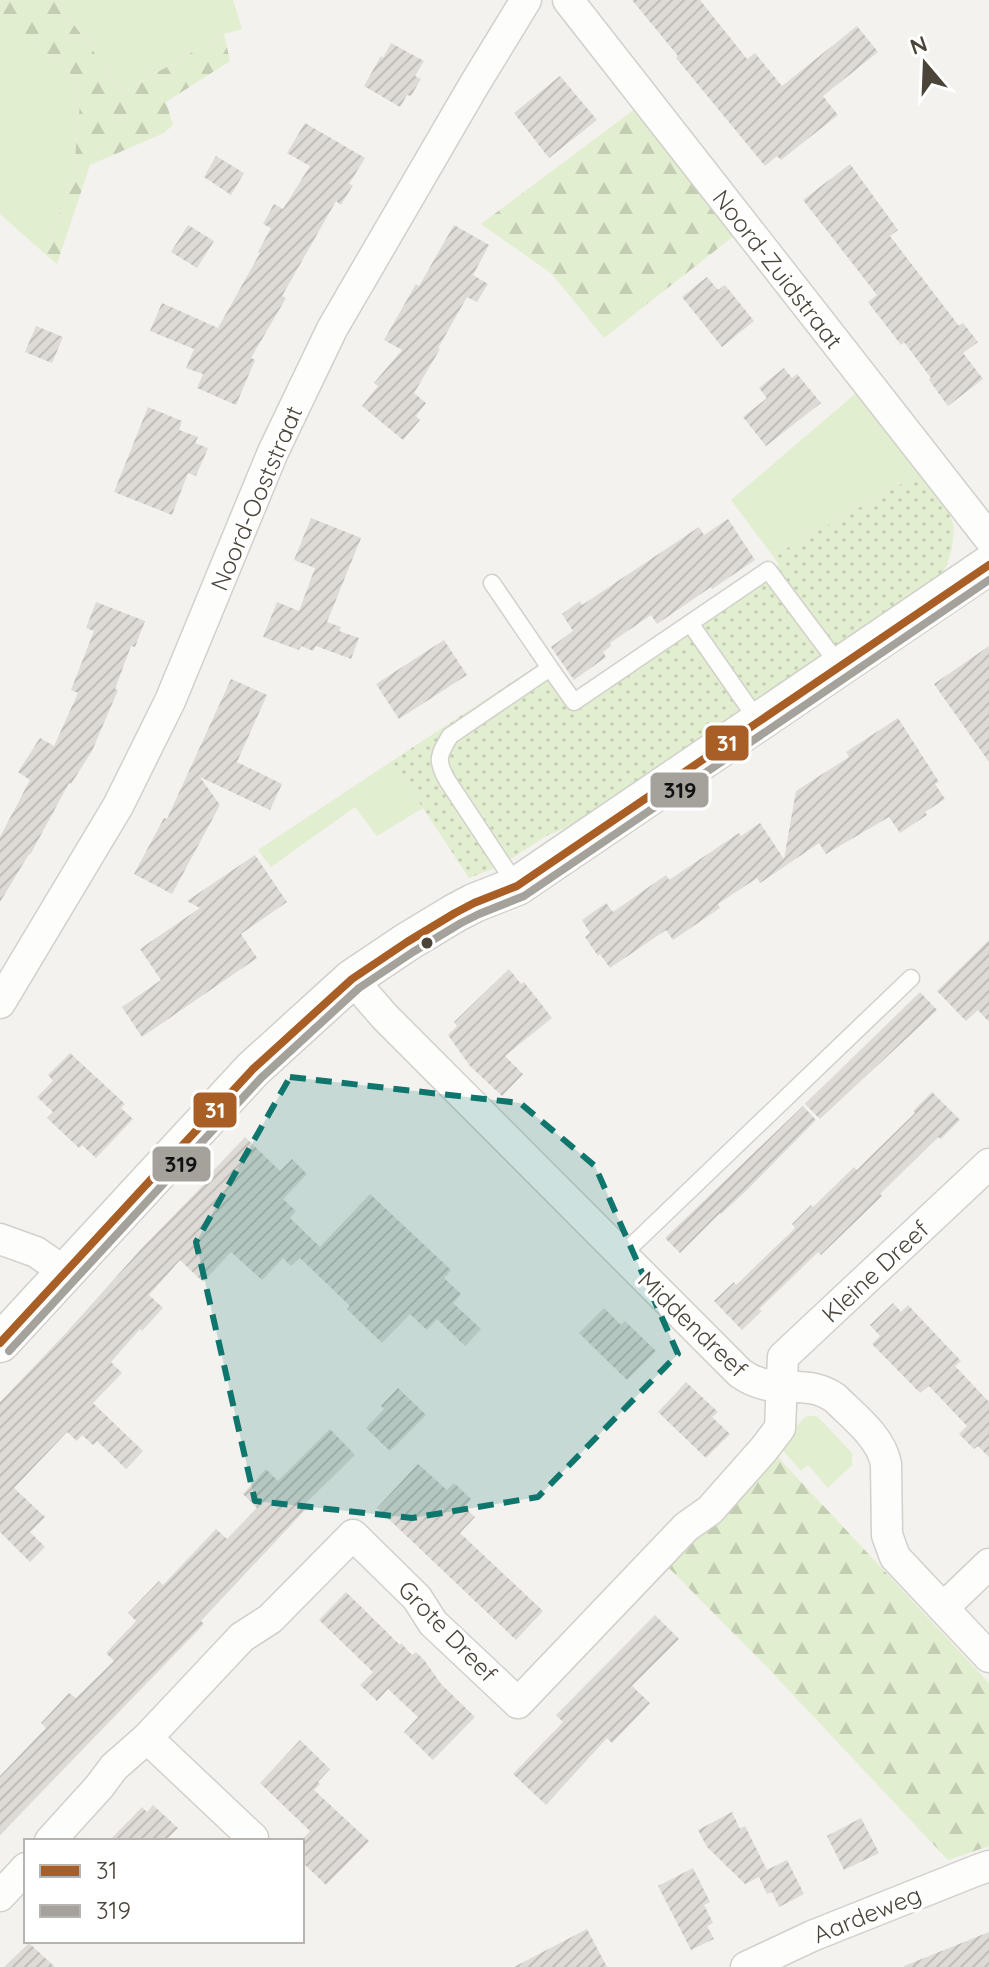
<svg xmlns="http://www.w3.org/2000/svg" width="989" height="1967" font-family="Quicksand,sans-serif">
<defs>
<pattern id="forest-firs" width="22" height="20" patternUnits="userSpaceOnUse" patternTransform="scale(2)"><rect width="22" height="20" fill="#e1eecf"/><path d="M5 1l3.5 6h-7zM16 11l3.5 6h-7z" fill="#c3cdb2"/></pattern>
<pattern id="park-dots" width="8" height="8" patternUnits="userSpaceOnUse" patternTransform="scale(2)"><rect width="8" height="8" fill="#e1eecf"/><path d="M2 2h.1M6 6h.1" fill="none" stroke="#c3cdb2" stroke-width="1.8" stroke-linecap="round"/></pattern>
<pattern id="building-hatch" width="6" height="6" patternUnits="userSpaceOnUse" patternTransform="scale(2)"><rect width="6" height="6" fill="#dedbd6"/><path d="M-1 1l2-2M0 6l6-6M5 7l2-2" fill="none" stroke="#c0bdb8"/></pattern>
</defs>
<rect width="100%" height="100%" fill="#f4f2ee"/>
<!-- grass -->
<path fill="#e1eecf" d="M56,0H233L242,29L224,34L123,92Z
M13,24L45,54L65,68L75,78L80,103L73,178L45,254L0,214V28Z
M856,393L921,473L773,556L731,500Z
M392,761L423,808L377,836L355,807L271,867L258,850Z
M808,1416H816L821,1420L852,1453V1465L828,1488L808,1465L801,1471L779,1446L804,1418Z"/>
<!-- forest -->
<path fill="url(#forest-firs)" d="M0,0H56L123,92L224,34L230,61L166,102L173,125L164,133L90,165L57,264L45,254L73,178L80,103L75,78L65,68L45,54L13,25L0,28Z
M635,109L735,235L604,338L552,274L481,224Z
M774,1453L989,1683V1846L948,1860L767,1667L665,1564Z"/>
<!-- park -->
<path fill="url(#park-dots)" d="M921,473L944,501L954,526L952,549L944,572L919,592L573,825L546,836L500,866L469,878L392,761L539,664L572,707L779,565L773,556Z"/>
<!-- building -->
<path fill="url(#building-hatch)" d="M632,0H700L747,59L755,53L782,86L857,26L878,52L823,96L838,115L781,160L777,156L765,166L676,58L678,56Z
M391,43L424,61L415,76L421,79L411,96L407,95L400,107L364,86L381,56L383,58Z
M560,76L597,120L549,158L514,113Z
M305,123L365,158L349,184L353,185L341,205L336,201L282,296L286,298L251,358L255,360L236,405L197,388L203,374L186,368L194,349L150,331L162,303L218,328L260,253L258,252L271,228L263,224L274,204L283,209L310,166L287,153Z
M216,156L244,173L231,195L204,177Z
M850,164L898,230L890,236L959,326L963,323L978,342L963,353L983,379L948,406L929,380L931,378L904,342L901,345L868,302L877,295L803,200Z
M188,225L214,241L197,268L171,252Z
M454,225L489,245L473,275L488,284L477,302L467,297L438,348L440,349L414,393L426,403L416,416L420,420L403,440L362,406L378,386L374,383L402,350L384,340L416,284L419,286Z
M707,277L718,290L725,285L754,321L722,347L682,297Z
M36,326L63,337L52,363L25,352Z
M784,368L792,378L797,374L821,403L766,446L743,417L767,398L759,388Z
M148,407L182,421L179,430L198,437L195,443L208,448L196,476L188,473L172,515L114,492Z
M311,518L361,538L327,622L341,627L339,631L359,638L351,659L316,646L313,651L301,646L299,650L263,637L277,602L299,611L315,568L294,560Z
M728,519L755,560L712,589L711,587L657,624L651,615L610,643L611,646L603,652L606,657L574,680L551,647L573,631L562,614L580,601L582,605L699,527L704,535Z
M96,602L145,621L135,647L131,646L115,689L118,690L92,751L71,784L69,783L30,855L29,854L0,902V837L30,780L18,772L40,738L54,746L78,693L71,690L94,631L86,628Z
M444,640L467,675L399,719L376,684Z
M989,646V762L934,684Z
M231,679L267,695L237,762L282,784L270,810L200,777L220,805L172,894L134,874L164,818L167,819Z
M898,718L939,782L935,784L945,799L925,812L927,815L900,833L889,817L826,854L819,843L760,883L757,878L718,904L720,908L673,940L666,930L610,968L600,954L598,956L585,937L590,933L582,920L606,903L613,912L666,875L669,880L739,833L741,836L760,823L784,859L796,791L849,757L846,752Z
M255,855L287,902L241,934L257,958L142,1037L122,1007L161,980L140,949L200,908L187,901Z
M989,940V1022L978,1010L966,1021L937,991Z
M509,969L521,984L524,982L552,1018L505,1056L523,1074L502,1096L470,1066L448,1035L457,1026L454,1022Z
M920,992L937,1010L820,1119L805,1104Z
M70,1053L125,1104L121,1108L133,1119L96,1158L82,1145L79,1148L47,1118L53,1112L37,1097L53,1081L48,1075Z
M932,1092L960,1120L941,1139L938,1137L880,1194L882,1196L821,1255L818,1252L779,1290L759,1309L762,1311L742,1330L714,1301L734,1282L736,1285L795,1228L792,1224L811,1205L813,1207L854,1167L857,1170L876,1151L915,1113L913,1111Z
M803,1106L816,1120L747,1190L721,1214L720,1213L680,1253L665,1238Z
M245,1137L280,1171L292,1159L307,1174L283,1199L296,1211L290,1218L320,1247L370,1194L451,1270L444,1278L461,1294L453,1303L481,1329L465,1346L437,1319L427,1330L410,1314L382,1343L347,1309L350,1306L300,1258L291,1266L283,1258L262,1280L231,1252L203,1282L180,1260L149,1295L163,1308L142,1331L140,1329L111,1362L122,1373L93,1403L143,1451L126,1469L97,1441L93,1445L82,1435L77,1441L67,1432L14,1488L45,1517L30,1532L45,1547L30,1562L0,1532V1402L65,1334L142,1248L213,1175L211,1173Z
M893,1303L901,1312L908,1305L961,1361L955,1366L989,1402V1457L978,1446L974,1449L959,1434L967,1426L929,1386L920,1393L872,1344L880,1336L870,1325Z
M604,1308L621,1325L625,1321L656,1351L627,1380L579,1333Z
M686,1382L718,1412L712,1417L730,1434L706,1458L658,1412Z
M398,1388L426,1415L390,1451L366,1428L384,1409L381,1406Z
M330,1429L355,1455L304,1505L307,1508L201,1621L204,1624L0,1835V1776L46,1728L41,1723L69,1693L76,1698L114,1661L106,1653L136,1621L128,1613L159,1581L163,1585L216,1529L227,1539L257,1508L243,1494L266,1469L278,1481Z
M418,1464L447,1490L454,1483L471,1499L464,1507L475,1517L460,1533L543,1611L516,1640L377,1508Z
M346,1592L400,1645L401,1643L412,1655L416,1652L425,1661L441,1684L475,1717L433,1760L404,1732L418,1717L388,1689L377,1701L360,1685L373,1672L319,1620Z
M655,1615L679,1639L632,1686L650,1703L612,1743L607,1738L546,1805L513,1774L563,1722L556,1715Z
M300,1740L330,1769L318,1782L320,1784L314,1790L369,1841L326,1885L302,1862V1840L310,1831L260,1783Z
M153,1805L178,1828L165,1841H109L142,1807L147,1812Z
M732,1812L740,1829L745,1826L767,1870L787,1860L804,1894L779,1907L772,1892L767,1894L759,1877L745,1884L707,1847L698,1830Z
M861,1818L879,1853L844,1870L827,1836Z
M693,1868L710,1902L704,1905L713,1923L707,1926L714,1939L691,1950L658,1886Z
M587,1929L607,1967H514Z
M989,1932V1967H904V1966Z
M29,1943L55,1967H4Z"/>
<g fill="none" stroke-linecap="round" stroke-linejoin="round">
<!-- service casing -->
<g stroke="#d2d0cb" stroke-width="19">
<path id="service" d="M492,583L550,668L450,736C438,756 436,760 447,780L517,886
M690,623L758,721
M550,668L574,702L768,570L839,665
M622,1255L911,978"/>
</g>
<!-- minor casing -->
<g stroke="#d2d0cb" stroke-width="33">
<path id="minor" d="M568,0L989,538
M352,979L385,1017L740,1373C774,1398 804,1376 835,1398C854,1417 881,1437 886,1464L887,1535L895,1557L989,1657
M0,1003L118,806L170,701L273,452L332,329L474,85L526,0
M0,1239L36,1252L65,1272
M943,1608L989,1564
M147,1738L253,1838
M50,1841L99,1787L114,1767L147,1738L242,1637L270,1619L353,1535L417,1598L433,1623L518,1703L686,1527L710,1510L764,1449L780,1428L783,1357L989,1164
M0,1896L26,1868
M746,1967L812,1936L975,1871L989,1866"/>
</g>
<!-- tertiary casing -->
<g stroke="#d2d0cb" stroke-width="41">
<path id="tertiary" d="M0,1343L253,1069L352,979L407,942L455,913L474,903L517,886L989,565"/>
</g>
<!-- service -->
<use href="#service" stroke="#fdfdfc" stroke-width="16"/>
<!-- minor -->
<use href="#minor" stroke="#fdfdfc" stroke-width="30"/>
<!-- tertiary -->
<use href="#tertiary" stroke="#fdfdfc" stroke-width="38"/>
<!-- bus-1 casing -->
<g stroke="#fff" stroke-width="14">
<path id="bus-1" d="M0,1343L253,1069L352,979L407,942L455,913L474,903L517,886L989,565"/>
</g>
<!-- bus-2 casing -->
<g stroke="#fff" stroke-width="14">
<path id="bus-2" d="M9,1351L261,1078L359,988L413,952L461,923L479,914L524,896L989,580"/>
</g>
<!-- bus-1 -->
<use href="#bus-1" stroke="#a85e24" stroke-width="8"/>
<!-- bus-2 -->
<use href="#bus-2" stroke="#a5a29c" stroke-width="8"/>
</g>
<!-- marked area -->
<path fill="#0f766e" fill-opacity="0.2" stroke="#0f766e" stroke-width="6" stroke-dasharray="16 10" stroke-linejoin="round" d="M290,1077L520,1103L595,1166L678,1354L538,1497L412,1518L255,1501L196,1242Z"/>
<!-- markers -->
<circle fill="#4b4439" stroke="#fff" stroke-width="3" cx="427" cy="943" r="7"/>
<g text-anchor="middle" dominant-baseline="central" stroke-width="7" stroke-linejoin="round" paint-order="stroke">
<!-- street labels -->
<g font-size="24" fill="#4b4439" stroke="#fff">
<text transform="translate(778 269) rotate(52)">Noord-Zuidstraat</text>
<text transform="translate(256 498) rotate(-67)">Noord-Ooststraat</text>
<text transform="translate(875 1271) rotate(-43)">Kleine Dreef</text>
<text transform="translate(693 1324) rotate(44)">Middendreef</text>
<text transform="translate(448 1631) rotate(46)">Grote Dreef</text>
<text transform="translate(867 1914) rotate(-22)">Aardeweg</text>
</g>
</g>
<g stroke="#fff" stroke-width="3">
<rect x="704" y="724" width="46" height="38" rx="8" fill="#a85e24"/>
<rect x="649" y="771" width="61" height="38" rx="8" fill="#a5a29c"/>
<rect x="192" y="1091" width="46" height="38" rx="8" fill="#a85e24"/>
<rect x="151" y="1145" width="61" height="38" rx="8" fill="#a5a29c"/>
</g>
<g font-size="22" text-anchor="middle" font-weight="bold" fill="#fff">
<text x="727" y="751">31</text>
<text x="215" y="1118">31</text>
</g>
<g font-size="22" text-anchor="middle" font-weight="bold" fill="#111">
<text x="680" y="798">319</text>
<text x="181" y="1172">319</text>
</g>
<!-- legend -->
<rect x="24" y="1839" width="280" height="104" fill="#ffffff" stroke="#b7b4b0" stroke-width="2"/>
<rect x="40" y="1865" width="40" height="12" fill="#a85e24" stroke="#b7b4b0" stroke-width="2"/>
<text x="96" y="1879" font-size="24" fill="#4b4439">31</text>
<rect x="40" y="1905" width="40" height="12" fill="#a5a29c" stroke="#b7b4b0" stroke-width="2"/>
<text x="96" y="1919" font-size="24" fill="#4b4439">319</text>
<!-- north arrow -->
<g transform="translate(925 64) rotate(341)" stroke="#ffffff" stroke-width="6" paint-order="stroke">
<path d="M0-6L14 30L0 20L-14 30Z" fill="#4b4439"/>
<text y="-12" font-size="22" font-weight="bold" text-anchor="middle" fill="#4b4439">N</text>
</g>
</svg>
